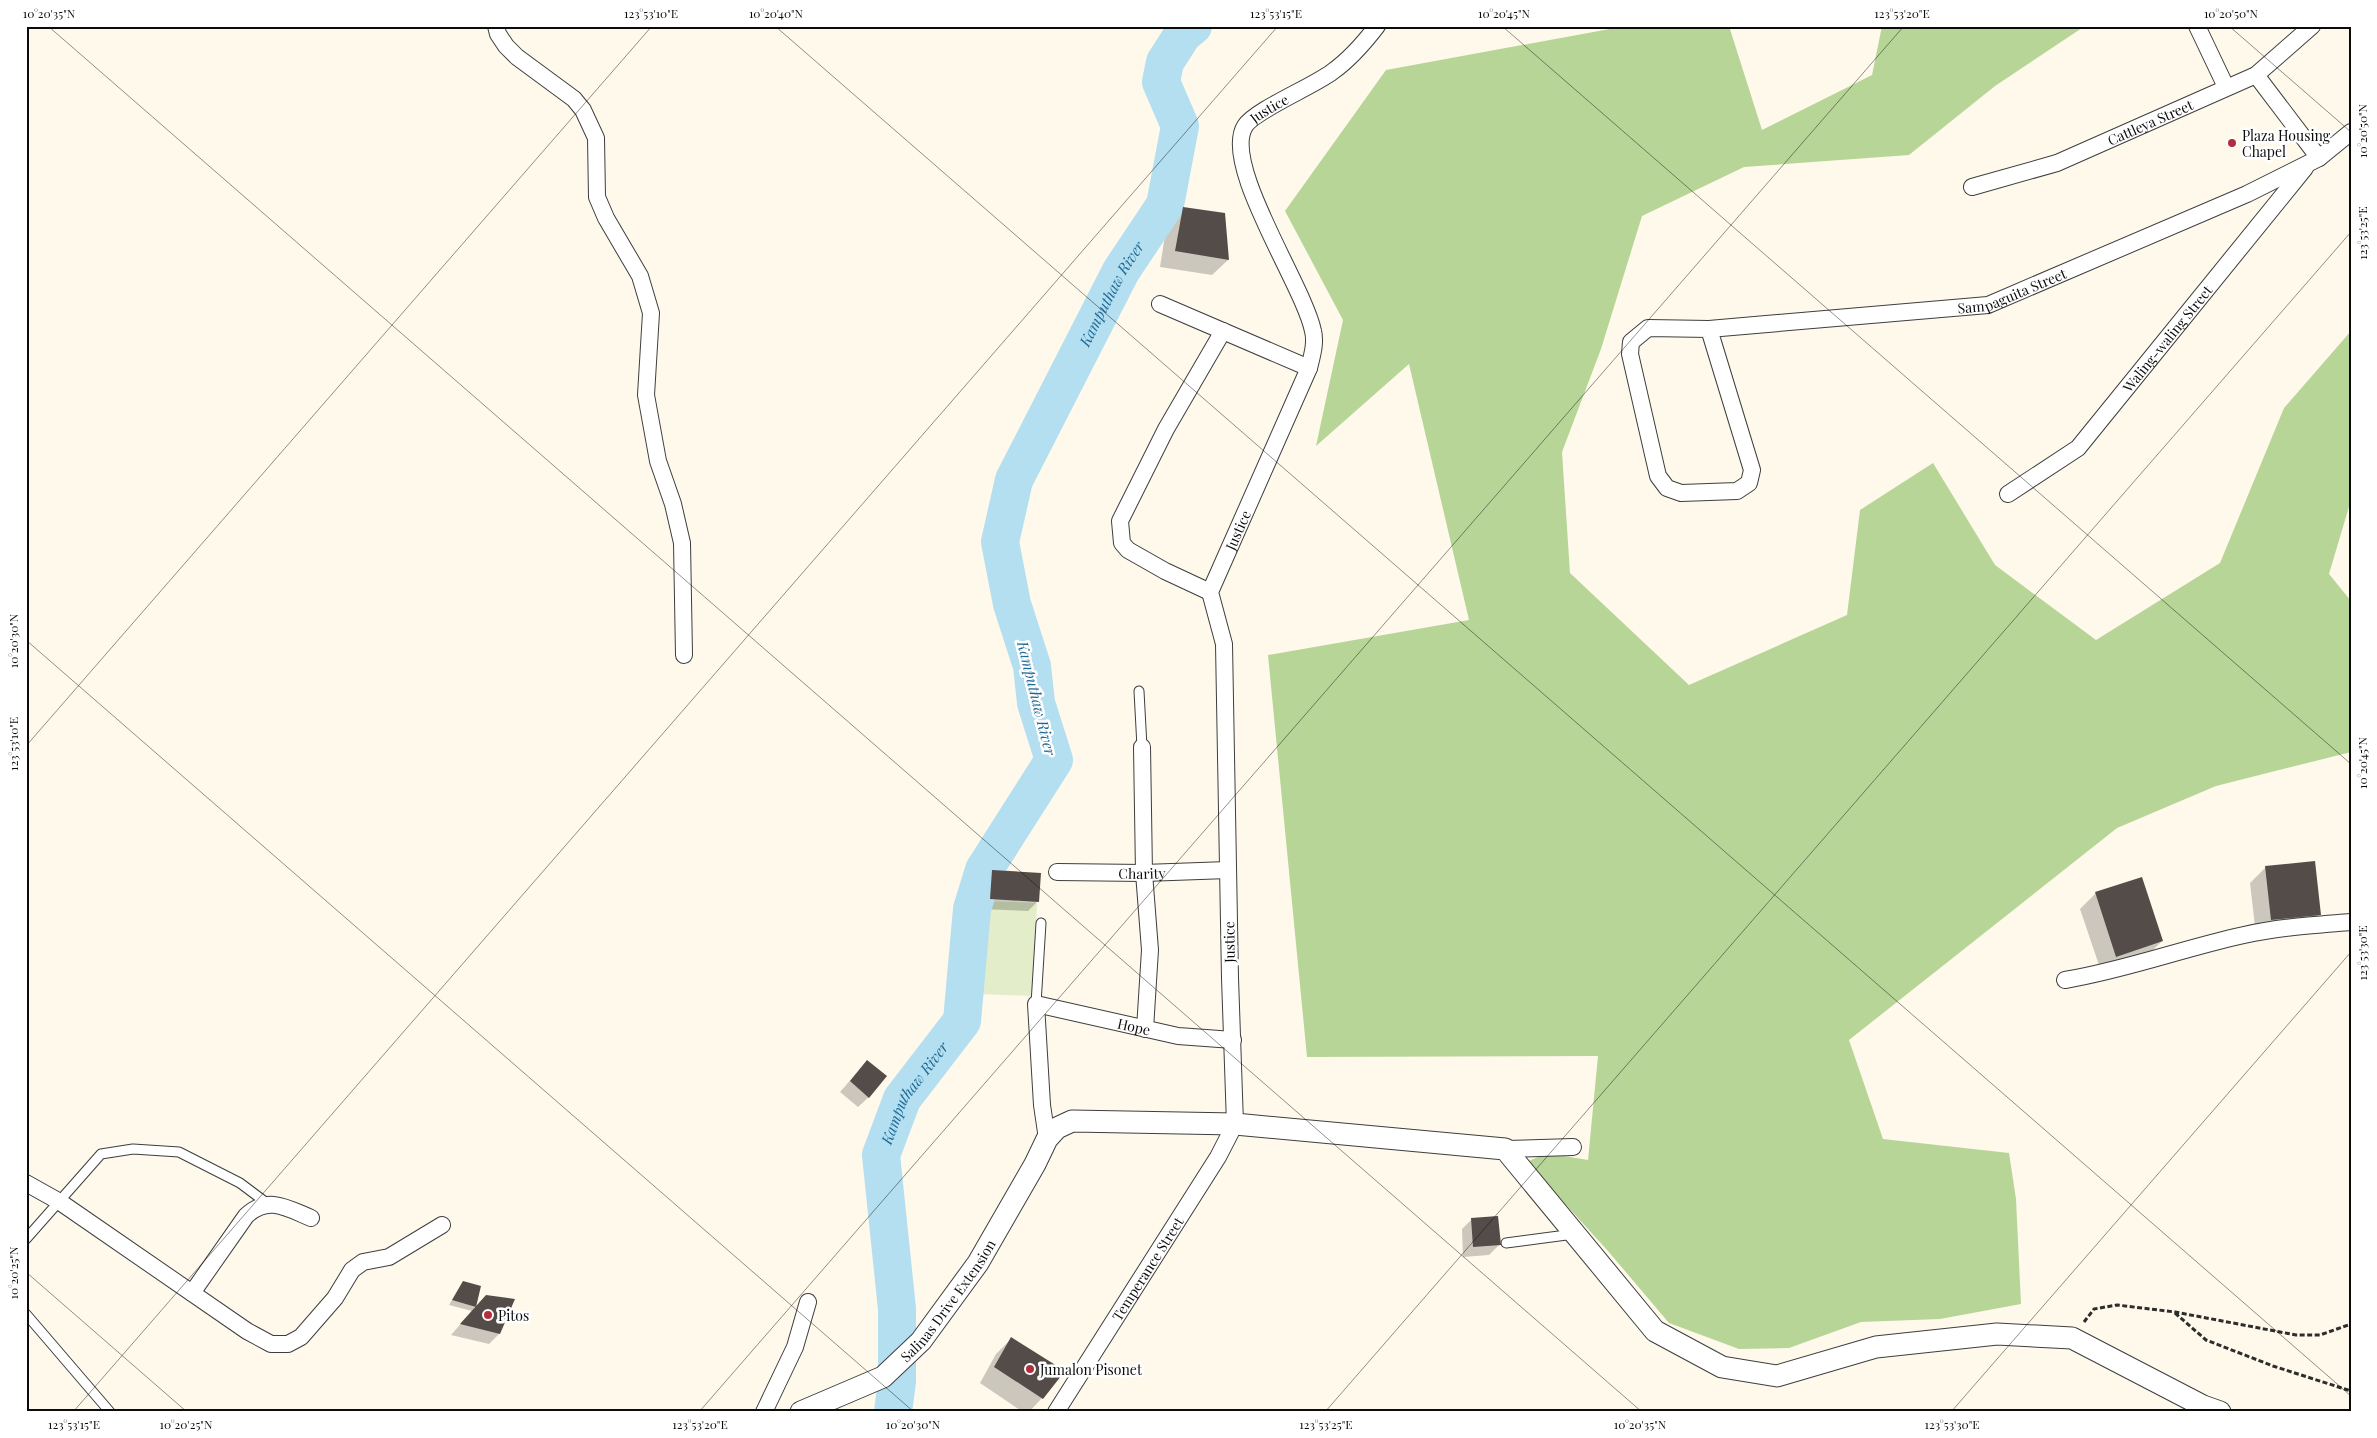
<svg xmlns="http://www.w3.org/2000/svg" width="2377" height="1438" font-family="'Playfair Display',serif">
<rect width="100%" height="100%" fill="#fef9eb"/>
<!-- forest -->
<path fill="#b8d598" d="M1626,26H1729L1762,130L1872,75L1882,26H2085L1995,86L1909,155L1744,167L1642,216L1601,349L1562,452L1570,573L1689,685L1847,615L1860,510L1933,463L1995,565L2096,640L2220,563L2284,408L2351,331V500L2329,574L2351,601V752L2216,786L2117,828L1849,1040L1883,1139L2009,1153L2016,1199L2021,1304L1940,1319L1861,1322L1789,1348L1739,1349L1669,1323L1608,1251L1527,1162L1546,1153L1588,1160L1598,1056L1307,1057L1268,655L1469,620L1409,364L1316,446L1343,320L1285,211L1386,70Z"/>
<!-- pitch -->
<path fill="#e3edc9" d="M984,901L1037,903L1033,996L980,994Z"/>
<!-- shadow -->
<path fill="#0003" d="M1183,208L1228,260L1212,275L1160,267L1167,223Z
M2265,868L2320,914L2304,930L2256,935L2250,883Z
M993,871L1038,901L1028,911L981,909L982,882Z
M2096,893L2162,941L2146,957L2101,971L2080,909Z
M867,1061L869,1097L858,1107L840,1092Z
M1472,1219L1499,1245L1489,1255L1463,1257L1462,1229Z
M463,1282L480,1287L474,1309L499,1334L489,1344L451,1335L472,1311L449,1305Z
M1012,1338L1042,1398L1029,1412H1023L980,1383L996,1354Z"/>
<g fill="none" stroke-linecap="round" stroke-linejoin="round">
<!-- river -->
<path stroke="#b3dff1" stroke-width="38" id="s1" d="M893,1412L897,1381V1309L881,1155L902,1099L962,1021L972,909L984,870L1054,760L1036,703L1032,666L1012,604L1000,542L1014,480L1121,271L1165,205L1180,126L1161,82L1165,62L1183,34L1193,26"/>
</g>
<!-- building -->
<path fill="#534c49" d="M1183,207L1225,213L1229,260L1175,251Z
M2315,861L2321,915L2271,920L2265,866Z
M992,870L1041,873L1039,902L990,899Z
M2142,877L2163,941L2116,957L2095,892Z
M867,1060L887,1076L869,1098L850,1081Z
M1498,1216L1501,1245L1473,1247L1471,1218Z
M463,1281L481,1286L476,1307L452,1300Z
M486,1295L515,1299L500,1334L460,1324Z
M1011,1337L1065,1371L1043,1399L994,1367Z"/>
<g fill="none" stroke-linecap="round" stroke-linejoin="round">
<!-- service casing -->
<g stroke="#3e3e3e" stroke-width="11">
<path id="service" d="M1139,691L1142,747
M1036,1004L1041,923
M26,1239L101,1154L133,1149L179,1152L240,1183L268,1204
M1506,1243L1574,1234
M26,1314L110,1412"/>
</g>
<!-- minor casing -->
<g stroke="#3e3e3e" stroke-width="18">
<g id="minor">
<path d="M496,26L498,34L506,46L517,57L574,99L583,110L596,138L597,197L606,218L640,276L651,313L646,395L658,461L673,504L682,543L684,655"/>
<path d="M2197,26L2226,87"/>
<path d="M2256,75L2319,158"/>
<path id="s2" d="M1972,187L2057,163L2256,75L2312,26"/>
<path d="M1160,304L1309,368"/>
<path id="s3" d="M1709,329L1752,470L1749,483L1737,491L1681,493L1667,488L1658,476L1630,354L1631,342L1648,328L1709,329L1988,305L2247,194L2319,158L2351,132"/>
<path id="s4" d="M2008,494L2078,448L2305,168"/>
<path d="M1210,592L1165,571L1128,550L1122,543L1120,521L1166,429L1223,331"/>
<path d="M1142,747L1144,873L1150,950L1145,1029"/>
<path id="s5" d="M1057,872L1144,873L1228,870"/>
<path d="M2065,980C2126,970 2184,948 2244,935C2279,927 2315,925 2351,922"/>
<path id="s6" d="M1047,1139L1042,1105L1036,1004L1178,1036L1233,1040"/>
<path d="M1505,1149L1573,1147"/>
<path d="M26,1183L60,1202L247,1331L271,1344H288L301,1337L335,1298L352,1270L363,1262L389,1257L442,1225"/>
<path d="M192,1293L246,1216C268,1195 287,1208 311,1218"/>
<path d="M764,1412L795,1347L808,1302"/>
<path id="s7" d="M1056,1412L1218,1157L1235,1124L1230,978L1224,644L1210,592L1309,368C1312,356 1316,343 1313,331C1304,286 1221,164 1245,126C1255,110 1314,86 1332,72C1349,60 1364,43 1377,26"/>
</g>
</g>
<!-- tertiary casing -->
<g stroke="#3e3e3e" stroke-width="23">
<g id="tertiary">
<path id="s8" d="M801,1412L883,1377L921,1341L978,1263L1035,1164L1047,1139L1057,1128L1072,1121L1235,1124L1505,1149L1655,1331L1722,1367L1777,1376L1876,1347L1997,1334L2072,1338L2203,1406L2220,1412"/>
</g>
</g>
<!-- path -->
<path stroke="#2d2d2d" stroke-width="3" stroke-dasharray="5 2.5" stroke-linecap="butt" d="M2175,1313L2206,1340L2273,1366L2351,1391
M2084,1322L2094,1309L2117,1305L2175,1312L2296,1335H2320L2351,1324"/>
<!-- service -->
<use href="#service" stroke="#fff" stroke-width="9"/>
<!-- minor -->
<use href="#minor" stroke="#fff" stroke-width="16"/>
<!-- tertiary -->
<use href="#tertiary" stroke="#fff" stroke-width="21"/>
</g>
<!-- ticks -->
<path fill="none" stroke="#0b0b0b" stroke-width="1" stroke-opacity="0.45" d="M48,26L1642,1412M775,26L2351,1396M1502,26L2351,764M2229,26L2351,132M26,640L914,1412M26,746L652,26M26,1272L187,1412M73,1412L1278,26M699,1412L1904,26M1325,1412L2351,232M1951,1412L2351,952"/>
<!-- markers -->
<g fill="#b12e3d" stroke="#fff" stroke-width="2">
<circle cx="2232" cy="143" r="5"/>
<circle cx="488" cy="1315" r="5"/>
<circle cx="1030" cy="1369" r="5"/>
</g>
<g text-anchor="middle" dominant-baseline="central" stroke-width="5" stroke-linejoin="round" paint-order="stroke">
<!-- street labels -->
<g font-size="14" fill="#0b0b0b" stroke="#fff">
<text stroke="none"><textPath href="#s7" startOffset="1406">Justice</textPath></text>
<text stroke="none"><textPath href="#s2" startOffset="190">Cattleya Street</textPath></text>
<text stroke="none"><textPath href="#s3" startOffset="788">Sampaguita Street</textPath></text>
<text stroke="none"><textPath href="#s4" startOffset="225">Waling-waling Street</textPath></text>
<text stroke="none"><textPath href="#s7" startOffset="941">Justice</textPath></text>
<text stroke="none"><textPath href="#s5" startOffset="85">Charity</textPath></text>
<text transform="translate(1229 942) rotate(-91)">Justice</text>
<text stroke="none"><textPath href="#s6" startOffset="236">Hope</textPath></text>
<text stroke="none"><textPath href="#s7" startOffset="170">Temperance Street</textPath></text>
<text stroke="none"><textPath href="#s8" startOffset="190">Salinas Drive Extension</textPath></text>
</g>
<!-- poi labels -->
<g font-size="14" fill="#0b0b0b" stroke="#fff" text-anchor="start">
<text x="2242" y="135">Plaza Housing<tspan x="2242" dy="16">Chapel</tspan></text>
<text x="498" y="1315">Pitos</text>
<text x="1040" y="1369">Jumalon Pisonet</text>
</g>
<!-- water labels -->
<g font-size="15" font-style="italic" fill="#1e6994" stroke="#fff">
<text stroke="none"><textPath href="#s1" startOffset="1199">Kamputhaw River</textPath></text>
<text transform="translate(1037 698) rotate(76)">Kamputhaw River</text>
<text stroke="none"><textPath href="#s1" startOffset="329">Kamputhaw River</textPath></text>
</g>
</g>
<!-- border -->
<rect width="2377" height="1438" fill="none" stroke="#ffffff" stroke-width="55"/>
<rect x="28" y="28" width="2322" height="1382" fill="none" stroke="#0b0b0b" stroke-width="2"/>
<g font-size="12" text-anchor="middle" fill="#0b0b0b">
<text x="49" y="18">10°20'35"N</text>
<text x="651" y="18">123°53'10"E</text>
<text x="776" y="18">10°20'40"N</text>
<text x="1276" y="18">123°53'15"E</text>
<text x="1504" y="18">10°20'45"N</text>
<text x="1902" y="18">123°53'20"E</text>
<text x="2231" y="18">10°20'50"N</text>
<text transform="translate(2363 131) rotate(-90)" y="4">10°20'50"N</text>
<text transform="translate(2363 233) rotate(-90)" y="4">123°53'25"E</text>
<text transform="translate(14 641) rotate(-90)" y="4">10°20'30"N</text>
<text transform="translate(14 744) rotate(-90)" y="4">123°53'10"E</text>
<text transform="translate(2363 763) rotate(-90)" y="4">10°20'45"N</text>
<text transform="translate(2363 953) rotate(-90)" y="4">123°53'30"E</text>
<text transform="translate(14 1273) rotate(-90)" y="4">10°20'25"N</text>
<text x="74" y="1429">123°53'15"E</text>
<text x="186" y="1429">10°20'25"N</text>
<text x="700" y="1429">123°53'20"E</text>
<text x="913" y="1429">10°20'30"N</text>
<text x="1326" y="1429">123°53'25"E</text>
<text x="1640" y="1429">10°20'35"N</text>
<text x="1952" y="1429">123°53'30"E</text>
</g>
</svg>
